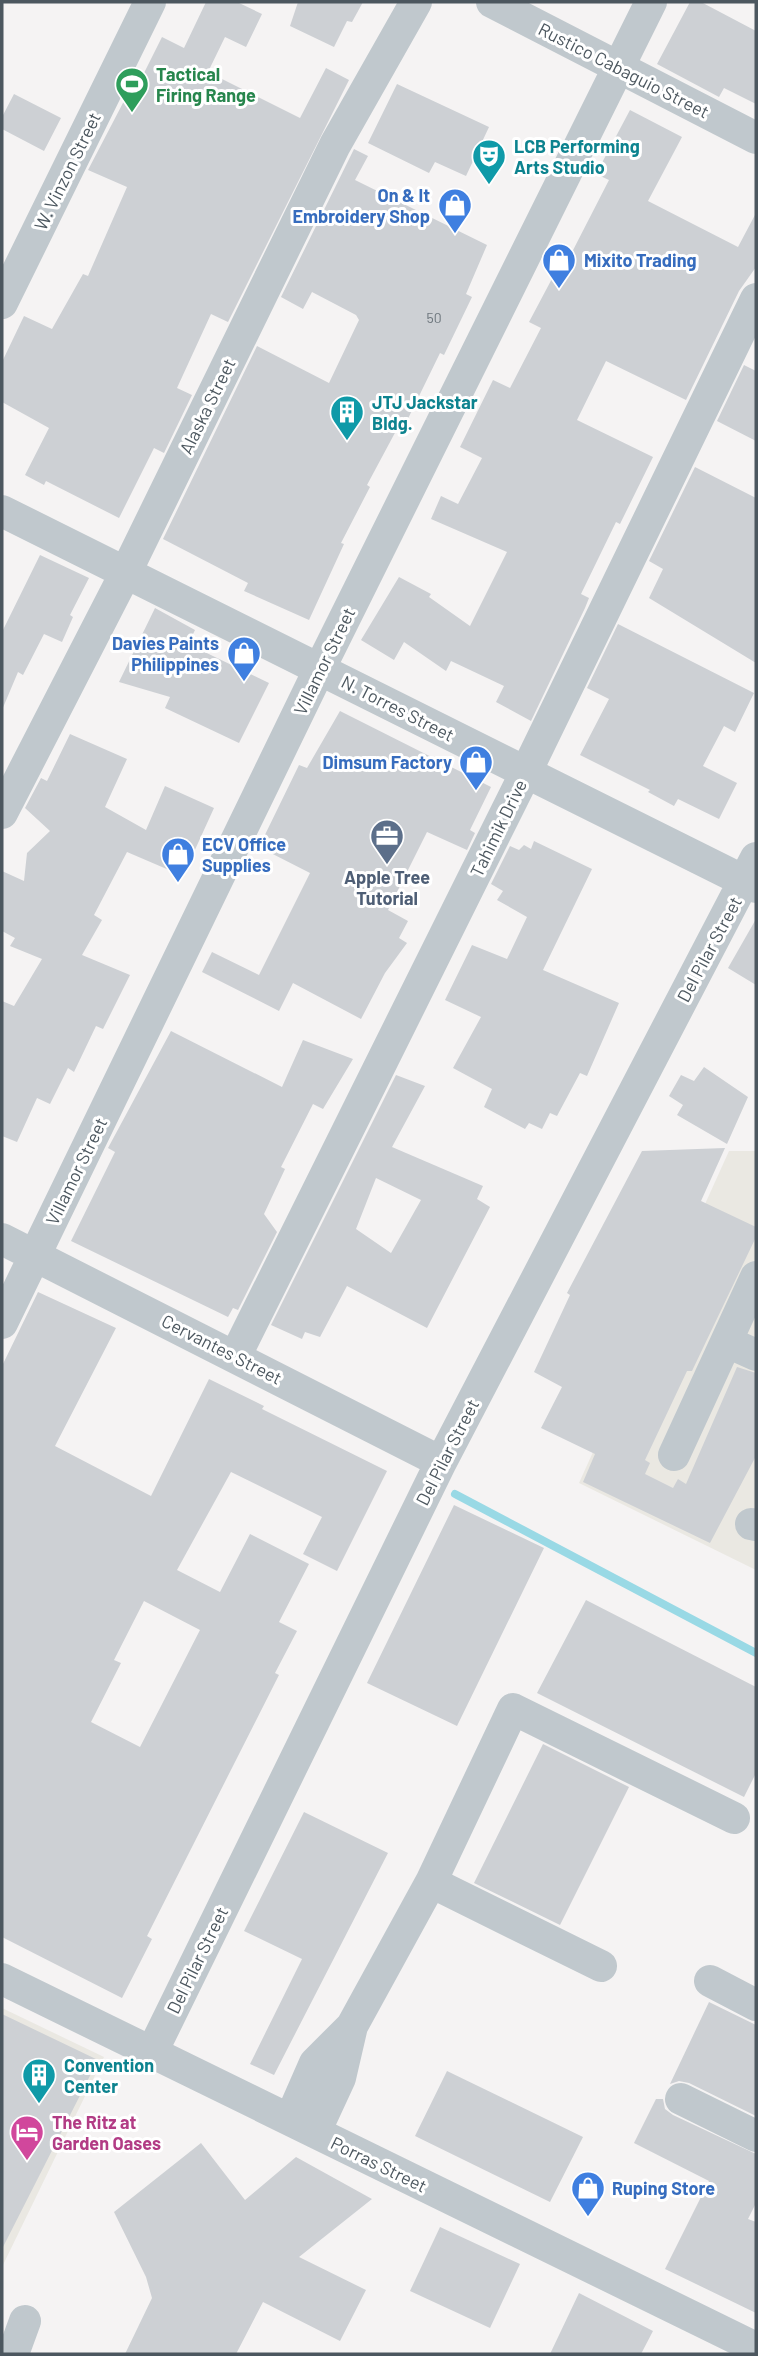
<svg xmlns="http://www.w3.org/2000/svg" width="758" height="2356" font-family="Barlow,sans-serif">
<rect width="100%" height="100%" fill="#f5f3f3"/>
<!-- commercial -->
<path fill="#eae8e2" d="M729,1151H756V1570L579,1483Z
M2,2008L104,2057L2,2267Z"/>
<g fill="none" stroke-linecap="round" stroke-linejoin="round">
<!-- stream -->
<path stroke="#99d9e5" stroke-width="8" d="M455,1494L756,1653"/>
</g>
<!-- building -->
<path fill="#cdd0d4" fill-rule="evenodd" d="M206,2H237L262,14L246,47L225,37L208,72L300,118L326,68L349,80L228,322L211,314L177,388L192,395L164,453L154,448L119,518L46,481L44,485L25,475L49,428L2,402V362L24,316L52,329L83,274L88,276L127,187L88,170L136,78L140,81L162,37L184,48Z
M298,2H363L352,22L347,21L334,47L290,26Z
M690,2H701L756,31V104L724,88L719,97L657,64Z
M397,84L489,127L466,176L435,162L429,173L368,143Z
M14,94L61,118L44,151L2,129V117Z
M630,110L682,137L648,201L738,247L756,213V267L739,291L686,400L606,361L577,420L653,457L620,524L616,522L581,594L589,598L585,608L531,721L496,702L504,686L451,661L446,671L404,642L394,660L361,640L399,577L431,594L429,597L470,626L507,552L431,519L441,496L458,504L482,458L460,447L493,380L510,388L541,328L529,322L564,256L569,258L609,180L596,174Z
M354,149L368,156L355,180L487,245L466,294L472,297L444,355L440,353L402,431L397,429L367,485L370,487L341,543L344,544L309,620L244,591L248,583L163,539L257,346L329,383L359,320L356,315L312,292L303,309L281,297Z
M744,365L756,371V441L717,421Z
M695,467L756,498V663L649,598L663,569L649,561Z
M40,555L89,578L70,615L73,617L62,642L44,634L23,675L18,672L2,710V632Z
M155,608L195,630L188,644L269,683L239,743L165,708L170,697L119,682Z
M618,624L754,693L735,732L724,726L703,766L737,783L719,819L678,799L674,806L648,792L650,790L580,755L609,699L587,688Z
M340,711L491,787L470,830L475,833L467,850L427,832L388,910L408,921L399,938L407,943L385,973L361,1019L293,983L279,1011L202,972L212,952L259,975L310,873L259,847L299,765L307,768Z
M70,734L127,759L105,807L146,830L165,786L214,808L183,876L127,852L94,915L102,920L82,955L130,975L103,1029L96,1026L74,1072L68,1068L50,1104L37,1098L17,1142L2,1136V1001L14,1006L42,959L10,946L15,938L2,931V871L24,881L27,853L50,831L25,808L41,778L47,781Z
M534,841L592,869L543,970L619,1003L587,1076L580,1073L557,1116L550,1113L542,1129L529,1123L525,1129L484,1107L492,1089L453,1068L481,1017L445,1000L472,945L507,959L527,917L497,900L503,891L491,884L510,846L519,850L524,845L531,849Z
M756,919V985L728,968Z
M171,1031L282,1087L303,1040L353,1059L323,1109L313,1104L281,1167L285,1169L264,1214L277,1232L238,1310L233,1308L228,1317L71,1241L115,1152L108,1148Z
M704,1067L748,1097L727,1144L677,1115L683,1105L669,1096L681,1075L694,1081Z
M396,1075L425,1086L392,1147L483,1186L477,1199L490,1207L427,1328L347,1286L320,1337L305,1332L302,1339L271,1325ZM376,1178L421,1200L391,1253L356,1229Z
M725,1148L701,1201L756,1227V1237L692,1371H687L645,1460L650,1463L645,1474L673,1488L678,1479L686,1484L737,1367L756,1373V1456L710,1543L583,1482L595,1454L541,1428L562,1387L534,1372L570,1295L567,1293L642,1151Z
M38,1292L116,1328L55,1446L151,1496L209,1379L264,1406L262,1409L387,1471L337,1571L303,1554L322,1517L231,1472L177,1570L220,1592L250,1534L309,1564L279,1622L297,1631L275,1673L279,1675L147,1936L152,1939L122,1998L2,1937V1366ZM144,1601L200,1630L140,1747L91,1722L121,1663L114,1660Z
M454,1505L544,1548L457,1726L367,1683Z
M586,1600L756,1687V1773L744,1797L537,1693Z
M543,1744L629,1787L560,1925L474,1883Z
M304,1812L388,1853L274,2075L250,2064L302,1959L244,1931Z
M709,2002L756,2025V2116L689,2083L679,2081L670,2084Z
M2,2014L98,2060L2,2249Z
M447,2071L583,2137L550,2202L415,2136Z
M656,2099H663L665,2109L673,2115L756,2154V2203L748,2219L756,2222V2313L665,2269L709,2181L634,2143Z
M201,2143L245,2200L296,2157L372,2199L299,2257L366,2290L340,2341L263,2302L236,2354H125L152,2298L146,2277L114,2212Z
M440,2227L520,2264L490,2328L410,2291Z
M579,2293L653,2331L641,2354H550Z"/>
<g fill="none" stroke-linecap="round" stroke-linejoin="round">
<!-- minor -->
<path stroke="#c0c8cd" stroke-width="32" d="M492,2L756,138
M2,303L150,2
M2,511L756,887
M2,813L126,572L335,145L416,2
M2,1239L441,1462
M2,1323L320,668L651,2
M727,1342L756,1355
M236,1355L526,772L756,299
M674,1455L756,1277
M751,1524L756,1525
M431,1882L601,1966
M2,1979L756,2348
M710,1981L756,2005
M152,2052L441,1462L756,858
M681,2099L756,2136
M290,2120L315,2063L352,2026
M315,2132L340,2078L352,2026L431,1882L513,1709L734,1818
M13,2354L25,2321"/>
</g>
<!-- icons -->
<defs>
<g id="stadium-pin" transform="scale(1.75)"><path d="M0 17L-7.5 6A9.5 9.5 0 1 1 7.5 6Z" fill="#2e9e5b" stroke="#fff"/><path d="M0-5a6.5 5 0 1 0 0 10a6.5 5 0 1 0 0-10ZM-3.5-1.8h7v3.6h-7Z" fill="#fff"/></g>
<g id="theatre-pin" transform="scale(1.75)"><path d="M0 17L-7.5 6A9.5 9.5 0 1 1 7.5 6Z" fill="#0f9aa8" stroke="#fff"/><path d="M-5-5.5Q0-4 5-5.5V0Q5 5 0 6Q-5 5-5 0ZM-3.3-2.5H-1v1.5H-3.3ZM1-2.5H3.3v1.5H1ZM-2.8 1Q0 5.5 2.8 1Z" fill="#fff"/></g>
<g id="shop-pin" transform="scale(1.75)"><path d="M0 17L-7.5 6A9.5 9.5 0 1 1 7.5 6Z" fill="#3f7fe0" stroke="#fff"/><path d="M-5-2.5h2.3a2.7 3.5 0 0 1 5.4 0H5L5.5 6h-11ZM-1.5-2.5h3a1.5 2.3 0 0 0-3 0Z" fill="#fff"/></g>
<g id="building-pin" transform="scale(1.75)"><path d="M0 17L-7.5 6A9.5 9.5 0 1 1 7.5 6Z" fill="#0f9aa8" stroke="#fff"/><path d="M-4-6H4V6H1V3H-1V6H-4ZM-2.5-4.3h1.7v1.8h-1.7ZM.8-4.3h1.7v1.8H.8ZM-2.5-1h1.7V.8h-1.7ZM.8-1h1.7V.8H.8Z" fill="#fff"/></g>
<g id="office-pin" transform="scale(1.75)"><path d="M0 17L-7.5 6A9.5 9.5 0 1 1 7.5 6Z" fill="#5c6f8a" stroke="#fff"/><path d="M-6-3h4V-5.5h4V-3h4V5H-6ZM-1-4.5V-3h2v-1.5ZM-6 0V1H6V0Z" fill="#fff"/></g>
<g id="hotel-pin" transform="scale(1.75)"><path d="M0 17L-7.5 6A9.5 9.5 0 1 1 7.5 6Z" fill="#d1479c" stroke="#fff"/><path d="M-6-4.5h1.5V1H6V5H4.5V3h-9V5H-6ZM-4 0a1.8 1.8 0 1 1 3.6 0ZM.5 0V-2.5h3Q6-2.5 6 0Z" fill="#fff"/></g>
</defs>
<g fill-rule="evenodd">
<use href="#stadium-pin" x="132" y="84"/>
<use href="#theatre-pin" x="489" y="156"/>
<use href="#shop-pin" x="455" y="205"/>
<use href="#shop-pin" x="559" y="260"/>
<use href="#building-pin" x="347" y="412"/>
<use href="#shop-pin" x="244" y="653"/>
<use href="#shop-pin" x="476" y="762"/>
<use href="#office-pin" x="387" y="836"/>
<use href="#shop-pin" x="178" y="854"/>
<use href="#building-pin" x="39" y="2075"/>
<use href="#hotel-pin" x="27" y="2132"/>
<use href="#shop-pin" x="588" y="2188"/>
</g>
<g text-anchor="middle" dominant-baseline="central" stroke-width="6" stroke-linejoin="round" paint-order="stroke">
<!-- number labels -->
<g font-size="14" fill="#6c757c">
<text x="434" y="317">50</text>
</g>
<!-- street labels -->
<g font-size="18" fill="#4c575f" stroke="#fff">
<text transform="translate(624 70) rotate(27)">Rustico Cabaguio Street</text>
<text transform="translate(67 171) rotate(-64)">W. Vinzon Street</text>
<text transform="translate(207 406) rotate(-64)">Alaska Street</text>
<text transform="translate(324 661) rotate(-64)">Villamor Street</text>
<text transform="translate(398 708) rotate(27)">N. Torres Street</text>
<text transform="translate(498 828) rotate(-64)">Tahimik Drive</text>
<text transform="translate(709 949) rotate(-62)">Del Pilar Street</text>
<text transform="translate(76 1171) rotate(-64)">Villamor Street</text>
<text transform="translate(222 1349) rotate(27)">Cervantes Street</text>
<text transform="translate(447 1452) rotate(-63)">Del Pilar Street</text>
<text transform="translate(197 1960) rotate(-64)">Del Pilar Street</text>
<text transform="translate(379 2164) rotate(26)">Porras Street</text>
</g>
<!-- leisure labels -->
<g font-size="18" font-weight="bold" fill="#27864d" stroke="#fff" text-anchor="start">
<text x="156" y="74">Tactical<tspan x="156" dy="21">Firing Range</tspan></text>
</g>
<!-- culture labels -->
<g font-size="18" font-weight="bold" fill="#0d838f" stroke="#fff" text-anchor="start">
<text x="514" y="146">LCB Performing<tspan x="514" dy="21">Arts Studio</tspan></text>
<text x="372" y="402">JTJ Jackstar<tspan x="372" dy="21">Bldg.</tspan></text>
<text x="64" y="2065">Convention<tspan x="64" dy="21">Center</tspan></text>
</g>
<!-- shop labels -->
<g font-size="18" font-weight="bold" fill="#366cbe" stroke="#fff" text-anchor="end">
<text x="430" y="195">On &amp; It<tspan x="430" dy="21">Embroidery Shop</tspan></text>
<text x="584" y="260" text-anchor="start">Mixito Trading</text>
<text x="219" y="643">Davies Paints<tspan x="219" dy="21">Philippines</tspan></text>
<text x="452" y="762">Dimsum Factory</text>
<text x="202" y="844" text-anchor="start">ECV Office<tspan x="202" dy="21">Supplies</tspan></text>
<text x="612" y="2188" text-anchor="start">Ruping Store</text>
</g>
<!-- service labels -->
<g font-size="18" font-weight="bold" fill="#4e5e75" stroke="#fff">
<text x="387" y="877">Apple Tree<tspan x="387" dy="21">Tutorial</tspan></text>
</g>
<!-- hotel labels -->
<g font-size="18" font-weight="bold" fill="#b23c85" stroke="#fff" text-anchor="start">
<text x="52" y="2122">The Ritz at<tspan x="52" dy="21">Garden Oases</tspan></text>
</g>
</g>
<!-- border -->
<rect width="758" height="2356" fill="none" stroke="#4c575f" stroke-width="7"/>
</svg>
